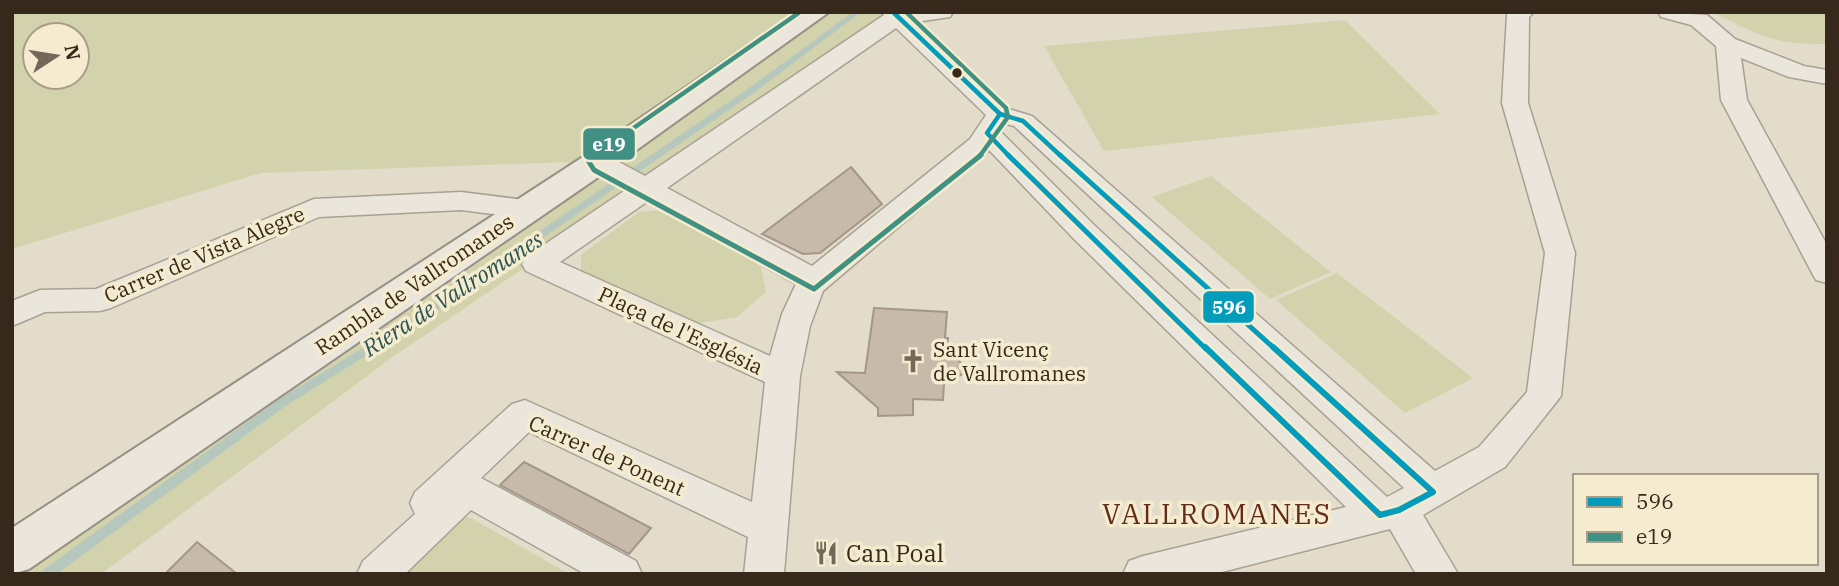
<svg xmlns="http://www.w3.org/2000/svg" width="1839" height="586" font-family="'IBM Plex Serif',serif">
<rect width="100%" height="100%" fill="#e4dcca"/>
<!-- green -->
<path fill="#d2d3ac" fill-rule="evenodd" d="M12,12H892L703,147L394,356L101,574H12L547,186L569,162L261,173L12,249ZM35,35H77V77H35Z
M1713,12H1827V44C1776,45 1756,35 1713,12Z
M1345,20L1440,114L1104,151L1044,46Z
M1211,176L1331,272L1270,299L1152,197Z
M662,210L760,262L766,292L737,317L695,324L581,271V255L639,212Z
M1337,273L1473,378L1405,413L1276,300Z
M466,517L473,519L569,574H399L458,518Z"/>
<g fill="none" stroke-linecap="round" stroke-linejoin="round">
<!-- stream -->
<path fill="#b6c8bd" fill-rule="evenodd" d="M853,12H861L755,92L419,323L287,405L57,574H41L43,570L279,399L411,319L749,88Z"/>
</g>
<!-- building -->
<path fill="#c7baab" stroke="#a39789" stroke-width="2" d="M851,167L882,204L820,253L803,254L762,234Z
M874,308L947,312L945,338H948L947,349L969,371L944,383L943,400L913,399V415L878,416V408L837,372L865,373Z
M524,462L651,528L629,554L500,485Z
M197,542L237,574H165Z"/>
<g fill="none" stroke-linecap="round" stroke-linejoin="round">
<!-- street casing -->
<g stroke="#a8a093" stroke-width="3">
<path id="street" d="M882,12H953L950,17L916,22L1009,109L1032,116L1435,471L1479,447L1527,392L1545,253L1502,103L1507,14L1534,12L1529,17L1528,103L1575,253L1561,396L1505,467L1423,515L1458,574H1416L1390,529L1214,574H1123L1129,561L1143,556L1346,507L1074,239L989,150L823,291L810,326L800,376L784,574H744L748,537L529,432L481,478L636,561L642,574H585L471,510L405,574H357L363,561L415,514L410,503L415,492L512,404L525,400L752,502L765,382L526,271L522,264L526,257L627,189L588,168L584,162L588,156H608L645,176L884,15ZM896,28L986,115L970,139L812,266L667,188ZM1006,124L1014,126L1404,488L1387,497L1094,225L1001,132ZM648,201L796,284L782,314L770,356L560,262Z
M1658,12L1707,15L1735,39L1804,66L1827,70V84L1789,77L1741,58L1747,100L1827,245V283L1816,280L1812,273L1721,100L1716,46L1691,25L1661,17Z
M461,192L525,200L535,203L539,209L535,215L525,218L461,210L319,217L111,308L100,311L45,312L12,326V301L40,290L96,289L314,199Z"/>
</g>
<!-- secondary casing -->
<g stroke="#989084" stroke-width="4">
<path id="secondary" d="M797,12H829L610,169L29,569L12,574V528L586,155Z"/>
</g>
<!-- street -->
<use href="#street" fill="#ebe6dc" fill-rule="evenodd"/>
<!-- secondary -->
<use href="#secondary" fill="#ebe6dc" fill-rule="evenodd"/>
<!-- bus-1-far2 casing -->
<g stroke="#f5ebcf" stroke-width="9">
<path id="bus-1-far2" d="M893,12L1000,114
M1010,157L987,133L1000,114L1023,121L1062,157"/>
</g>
<!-- bus-1-far1 casing -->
<g stroke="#f5ebcf" stroke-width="10">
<path id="bus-1-far1" d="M1008,155L1206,349
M1060,155L1275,349"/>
</g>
<!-- bus-1 casing -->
<g stroke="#f5ebcf" stroke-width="11">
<path id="bus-1" d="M1205,347L1380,515L1399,510L1433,492L1273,347"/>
</g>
<!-- bus-2-far1 casing -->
<g stroke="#f5ebcf" stroke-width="9">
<path id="bus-2-far1" d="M906,12L1006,108L1008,117L979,157
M592,157L800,12"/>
</g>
<!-- bus-2 casing -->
<g stroke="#f5ebcf" stroke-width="10">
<path id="bus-2" d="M593,155L589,162L594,170L814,289L981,155"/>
</g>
<!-- bus-1-far2 -->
<use href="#bus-1-far2" stroke="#059cbc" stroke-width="4.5"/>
<!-- bus-1-far1 -->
<use href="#bus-1-far1" stroke="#059cbc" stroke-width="5"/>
<!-- bus-1 -->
<use href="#bus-1" stroke="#059cbc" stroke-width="6"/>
<!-- bus-2-far1 -->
<use href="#bus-2-far1" stroke="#409183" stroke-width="4.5"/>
<!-- bus-2 -->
<use href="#bus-2" stroke="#409183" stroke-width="5"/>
</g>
<!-- icons -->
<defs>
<g id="church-bare" transform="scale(1.89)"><path d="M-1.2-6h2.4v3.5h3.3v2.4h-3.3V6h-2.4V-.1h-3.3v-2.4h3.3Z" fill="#736859" stroke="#f5ebcf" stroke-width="2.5" paint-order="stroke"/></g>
<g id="restaurant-bare" transform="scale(1.89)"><path d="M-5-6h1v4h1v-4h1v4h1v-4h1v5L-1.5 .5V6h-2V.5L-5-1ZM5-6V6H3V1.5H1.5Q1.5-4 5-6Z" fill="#736859" stroke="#f5ebcf" stroke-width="2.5" paint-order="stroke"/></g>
</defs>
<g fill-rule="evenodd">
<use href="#church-bare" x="913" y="361"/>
<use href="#restaurant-bare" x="826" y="553"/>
</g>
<!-- markers -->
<circle fill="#36291c" stroke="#f5ebcf" stroke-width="2.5" cx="957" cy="73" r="6"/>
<g text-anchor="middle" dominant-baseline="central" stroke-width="7" stroke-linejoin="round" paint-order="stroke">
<!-- street labels -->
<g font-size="21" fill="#36291c" stroke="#f5ebcf">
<text transform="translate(204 254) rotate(-23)">Carrer de Vista Alegre</text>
<text transform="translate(414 284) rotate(-34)">Rambla de Vallromanes</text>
<text transform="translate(681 330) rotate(25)">Plaça de l'Església</text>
<text transform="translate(607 455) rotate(24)">Carrer de Ponent</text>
</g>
<!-- poi labels -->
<g font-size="21" fill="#36291c" stroke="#f5ebcf" text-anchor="start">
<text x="933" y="349">Sant Vicenç<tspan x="933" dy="24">de Vallromanes</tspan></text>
</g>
<!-- water labels -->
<g font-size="23" font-style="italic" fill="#2b5553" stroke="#f5ebcf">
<text transform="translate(452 293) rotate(-33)">Riera de Vallromanes</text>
</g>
<!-- near-poi labels -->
<g font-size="24" fill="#36291c" stroke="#f5ebcf" text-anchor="start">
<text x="846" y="553">Can Poal</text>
</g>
<!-- near-quarter labels -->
<g font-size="28" letter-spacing="2" fill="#622b1b" stroke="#f5ebcf">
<text x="1217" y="513">VALLROMANES</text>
</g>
</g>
<g stroke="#f5ebcf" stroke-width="2.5">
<rect x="582" y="127" width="54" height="34" rx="7" fill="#409183"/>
<rect x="1202" y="290" width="53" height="34" rx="7" fill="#059cbc"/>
</g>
<g font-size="19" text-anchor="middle" font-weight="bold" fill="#fff">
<text x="609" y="151">e19</text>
<text x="1229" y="314">596</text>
</g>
<!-- border -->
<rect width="1839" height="586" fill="none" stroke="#36291c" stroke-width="28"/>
<!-- legend -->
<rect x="1573" y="474" width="245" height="91" fill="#f5ebcf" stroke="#a99d87" stroke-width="2"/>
<rect x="1587" y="497" width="35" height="10" fill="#059cbc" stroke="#a99d87" stroke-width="2"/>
<text x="1636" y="509" font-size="21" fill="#36291c">596</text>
<rect x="1587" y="532" width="35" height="10" fill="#409183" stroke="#a99d87" stroke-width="2"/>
<text x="1636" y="544" font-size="21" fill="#36291c">e19</text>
<!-- north arrow -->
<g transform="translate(56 56) rotate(78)"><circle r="33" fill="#f5ebcf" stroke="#a99d87" stroke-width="2"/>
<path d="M0-5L12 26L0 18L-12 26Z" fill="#736859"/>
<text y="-10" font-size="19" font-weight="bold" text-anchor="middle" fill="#36291c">N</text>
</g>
</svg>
